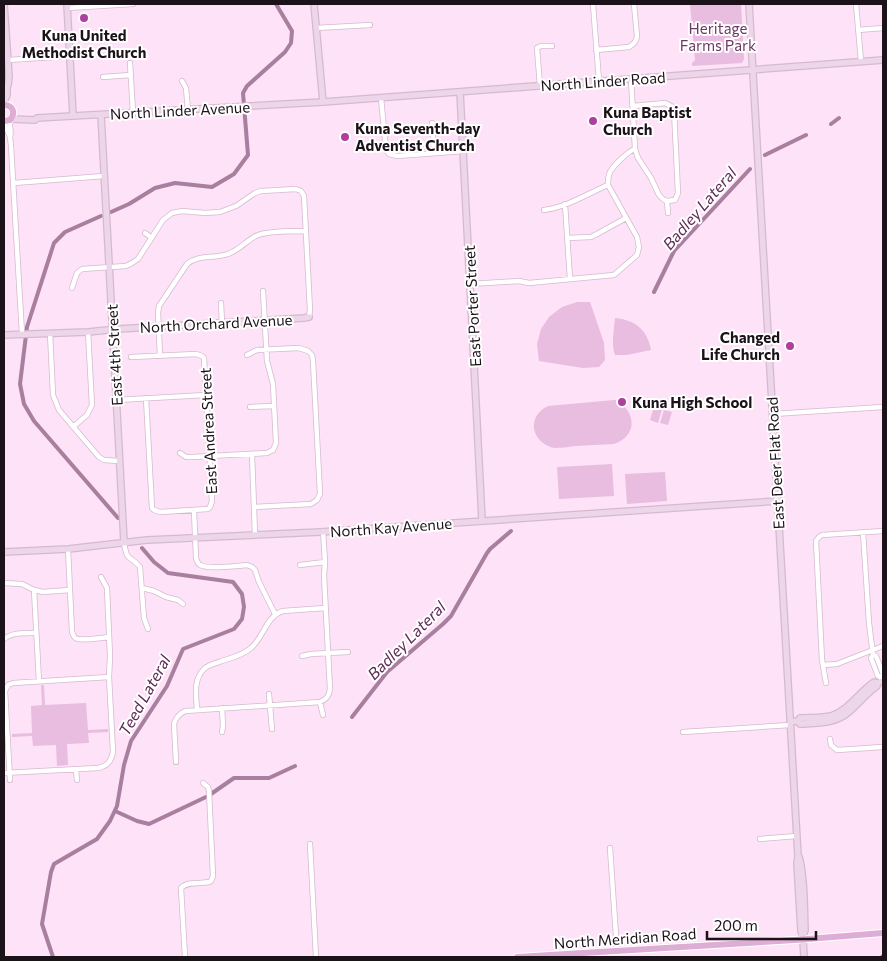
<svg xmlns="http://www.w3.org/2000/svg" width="887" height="961" font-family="Commissioner,sans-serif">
<rect width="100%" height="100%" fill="#fee2f7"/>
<!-- park -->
<path fill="#e8bddf" d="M690,4H741L744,59L742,63L692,66V63L695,60Z
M577,302H590L604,343L605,360L599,367L583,368L539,361L537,344L541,329L549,317L562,307Z
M615,318C635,320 647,329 651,350L627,355H615C611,344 614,330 615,318Z
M625,399V404L623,405C637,419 634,437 614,444C601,445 588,445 575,446C568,447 561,448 555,448C545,447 535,438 534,428C533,417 540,410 548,406Z
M654,407L662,409L658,423L650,420Z
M664,410L672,412L668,425L660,423Z
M612,464L614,496L559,499L557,467Z
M665,472L667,501L627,504L625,474Z
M41,685H44L45,705L86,703L88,730L108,729V732L88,733L89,743L67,744L68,765L57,766L56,745L33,746L32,736L12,737V734L32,733L31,706L42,705Z"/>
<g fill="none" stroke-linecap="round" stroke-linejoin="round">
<!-- canal -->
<path stroke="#a87f9f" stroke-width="4" d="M831,124L839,118
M765,155L806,135
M111,212L129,204L155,188L175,183L212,187L234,174L248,155L243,93L247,86L285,52L291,43L292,31L276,4
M101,216L65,232L54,243L27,327L20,384L24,404L34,421L118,518
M654,292L674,251L750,169
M352,717L387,672L443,624L451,616L487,553L490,549L511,531
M211,794L234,778H269L295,766
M115,811L137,821L149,824L206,797
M53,957L42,924L51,872L54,864L97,839L110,821L117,806L124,765L131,741L167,686L183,649L234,629L242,619L244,607L242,594L233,582L168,573L154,562L142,548
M882,957L883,956"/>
<!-- street casing -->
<g stroke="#d5bacf" stroke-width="6">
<path id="street" d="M593,4L599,81
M856,4L861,61
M67,8L133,4
M316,28L370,25
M858,30L883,28
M596,50L629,47C634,44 636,42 637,36L634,4
M8,60L70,56
M130,63L133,113
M103,77L131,75
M631,79L635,149L638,158L651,178L659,195L664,200L667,201L668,213
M182,81L186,88L188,110
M540,86L537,48L541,46H552
M381,98L386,150L389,154L397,156L464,151
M633,106L665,103L673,107L674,110L678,193L675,200L667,201
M4,123L10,137C12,133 9,126 10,120
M432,123L434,153
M10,137L11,146L22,334
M14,183L104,176
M565,204L570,279
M544,210C565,208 589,193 608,185C608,180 608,176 610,172C614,165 627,152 635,149
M145,233L152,238
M567,238L591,237L597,234L626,218
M470,284L519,281L529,283L614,275L637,255L639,247L637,237L608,185
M72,288L77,273L82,269L126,266L132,263L138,259L163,220L172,213L182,211L205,213L220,212L236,206L255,193L261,191L296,189L301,191L304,196L310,310L309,317
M221,303L222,323
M50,333L53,395L59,410L99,457L104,460L119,461
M247,355L257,350L299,348L308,351L312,355L313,361L320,494L317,500L311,504L254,507
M160,356L158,313L159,306L187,264C199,254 214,259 228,254C241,249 248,239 258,235C268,231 294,231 306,231
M131,357L196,354L202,356L204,358L212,501L210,507L208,509L160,512L154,510L152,508L146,398
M116,400L206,395
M250,407L274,406
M773,414L883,407
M73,427L87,415L92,405L88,332
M180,453L186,457H192L267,453L273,450L276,443L273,384L267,361L263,291
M252,454L255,535
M194,510L196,558C197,561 197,563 200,565C207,569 238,566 247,565L252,567L255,570L259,582L275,614
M863,532L869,623L873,655
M124,542C127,564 130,554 140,567L144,618L148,629
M68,549L72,632C74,636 73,638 78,639C84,640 102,638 109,637
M300,565L325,562
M4,583L22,584L34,590L43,592L70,590
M142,588L154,591L166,597L178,600L183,604
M34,590L39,681
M4,639C13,632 25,633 36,633
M873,655L876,656L883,674L881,678L878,676L871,658Z
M302,656L311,654L348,652
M823,665L837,664L883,646
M826,683L822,660L816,541L819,537L822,535L883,531
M269,694L272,729
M320,702L323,715
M222,708L223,726L222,732
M197,709C196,696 193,680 204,669C208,665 214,664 219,662C230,658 242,656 251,648C264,637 266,616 283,611L325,608
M683,732L790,725
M830,739L831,745L837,750L883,747
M176,762L174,724C176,717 179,714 185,711L320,702C327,699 329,696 330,689L324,576L325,562L323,531
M76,770L77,780
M4,773L98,768C108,766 111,761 113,752L109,677L110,656L107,588L101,577
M10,780L5,691L8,685L13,683L109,677
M760,839L797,836
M310,844L316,957
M610,848L617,951
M185,957L181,888C187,881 200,884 209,882L211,881L213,876L209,791L208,787L203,783"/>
</g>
<!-- secondary casing -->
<g stroke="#d5bacf" stroke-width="8">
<path id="secondary" d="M67,4L73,116
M314,4L323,102
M749,4L798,856L797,863L801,931L803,939L804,957
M460,92L482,520
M4,102L7,95V86L8,85L9,76L4,4
M101,115L124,542
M11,119L35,120L37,118L323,102L883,60
M4,335L88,332L118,329L304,318L309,317
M4,552L68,549L147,540L320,532L778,501
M798,721L800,724C818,723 836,724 850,711C859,703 867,693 877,686V683
M790,722L798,721L800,718C810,718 821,718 831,716C849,710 859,692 874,682L877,683L883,681
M799,857C805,876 804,909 805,930L803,937"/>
</g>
<!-- primary casing -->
<g stroke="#fff" stroke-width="8">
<path id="primary" d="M4,105C13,105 16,113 10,120L4,121
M517,957L795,940L883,933"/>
</g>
<!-- street -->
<use href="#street" stroke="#fff" stroke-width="4.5"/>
<!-- secondary -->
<use href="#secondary" stroke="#eed6ea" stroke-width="5.5"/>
<!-- primary -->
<use href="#primary" stroke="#ddadd5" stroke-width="6"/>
</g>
<!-- markers -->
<g fill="#ad409e" stroke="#fff" stroke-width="2">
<circle cx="84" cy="18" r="5"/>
<circle cx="593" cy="121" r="5"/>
<circle cx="345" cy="137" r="5"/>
<circle cx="790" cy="346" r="5"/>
<circle cx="622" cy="402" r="5"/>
</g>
<g text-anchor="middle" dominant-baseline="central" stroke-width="4" stroke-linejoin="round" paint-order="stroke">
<!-- park labels -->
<g font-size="15" fill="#6d3864" stroke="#fff">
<text x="718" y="28">Heritage<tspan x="718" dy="17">Farms Park</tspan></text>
</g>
<!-- poi labels -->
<g font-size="15" font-weight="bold" fill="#1c131a" stroke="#fff" text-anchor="start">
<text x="84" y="35" text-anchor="middle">Kuna United<tspan x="84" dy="17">Methodist Church</tspan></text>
<text x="603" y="112">Kuna Baptist<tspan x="603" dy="17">Church</tspan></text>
<text x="355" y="128">Kuna Seventh-day<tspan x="355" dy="17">Adventist Church</tspan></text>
<text x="780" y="337" text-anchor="end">Changed<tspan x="780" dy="17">Life Church</tspan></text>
<text x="632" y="402">Kuna High School</text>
</g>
<!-- street labels -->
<g font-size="15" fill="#1c131a" stroke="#fff">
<text transform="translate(603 81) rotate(-4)">North Linder Road</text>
<text transform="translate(180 110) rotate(-3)">North Linder Avenue</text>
<text transform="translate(472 306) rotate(-93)">East Porter Street</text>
<text transform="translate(216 323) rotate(-3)">North Orchard Avenue</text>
<text transform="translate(114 355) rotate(-93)">East 4th Street</text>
<text transform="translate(208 431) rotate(-93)">East Andrea Street</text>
<text transform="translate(775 463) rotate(-93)">East Deer Flat Road</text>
<text transform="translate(391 527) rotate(-4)">North Kay Avenue</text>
<text transform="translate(625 938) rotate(-4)">North Meridian Road</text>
</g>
<!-- water labels -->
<g font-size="16" font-style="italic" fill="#5e2a56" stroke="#fff">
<text transform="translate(699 208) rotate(-49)">Badley Lateral</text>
<text transform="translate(406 640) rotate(-45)">Badley Lateral</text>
<text transform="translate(144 695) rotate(-61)">Teed Lateral</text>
</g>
</g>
<!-- border -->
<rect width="887" height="961" fill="none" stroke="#1c131a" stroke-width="10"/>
<!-- scale -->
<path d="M707 931v8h109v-8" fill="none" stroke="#1c131a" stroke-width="2.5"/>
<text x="714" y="931" font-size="15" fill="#1c131a" stroke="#ffffff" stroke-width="4" paint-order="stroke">200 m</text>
</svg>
